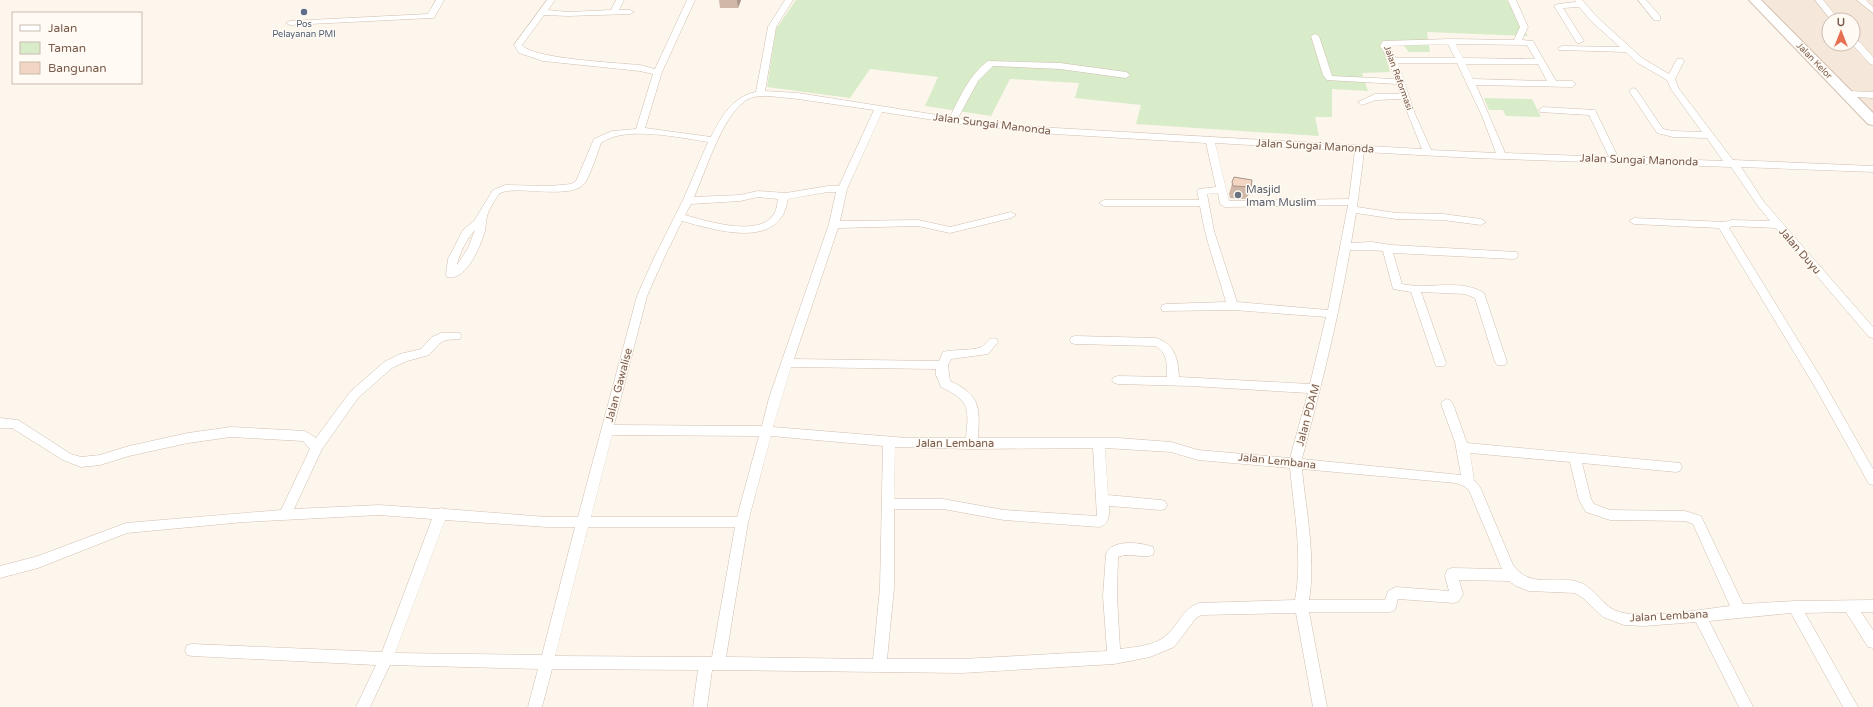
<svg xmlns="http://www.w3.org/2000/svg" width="1873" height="707" font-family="'Varela Round',sans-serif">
<rect width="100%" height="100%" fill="#fdf6ec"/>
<!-- residential -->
<path fill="#f5e8da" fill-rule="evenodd" d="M1762,0H1873V113ZM1829,20H1853V44H1829Z"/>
<!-- green -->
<path fill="#d8ecc9" d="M796,0H1507L1528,36L1427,32L1430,52H1409L1403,45L1383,46L1390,72L1362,73L1368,91L1332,89V117H1315L1319,136L1136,124L1141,105L1075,98L1079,83L1010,79L991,116L925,106L938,77L870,69L850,98L767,87L776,29Z
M1484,98L1532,99L1541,117L1506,116L1503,110H1489Z"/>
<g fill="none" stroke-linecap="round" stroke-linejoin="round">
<!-- street casing -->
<g stroke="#d1beb0" stroke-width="1">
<path id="street" d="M436,0H444L434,18H431L290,25L286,23L290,21L428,14Z
M547,0H555L548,10L568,12L611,10L616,0H624L619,10H630L634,12L630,14L568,16L544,15L522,45C532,59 619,63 640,65L655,69L687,0H695L662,72L645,128L711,137C721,117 733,96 756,92L768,27L785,0H793L776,27L765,91L798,93L950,117C960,97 969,75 988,61L1060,63L1126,72L1130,75L1126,78L1060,69L993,66L978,81L958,118L1038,127L1422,149L1402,99L1376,100L1362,105L1358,102L1375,94H1400L1397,84L1327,80L1323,75L1311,36L1315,34L1319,36L1332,76L1395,79L1389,60L1380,46L1383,41L1451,39L1514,40L1520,27L1508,0H1516L1528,27L1522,40L1533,41L1556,81H1572L1576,84L1572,87L1476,85L1505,153L1609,157L1589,115L1540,112L1539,110L1543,107L1595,110L1618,157L1723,161L1707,138L1673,137L1657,133L1629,91L1633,88L1636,89L1663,129L1673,131L1702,132L1671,89L1667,80L1636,62L1626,52L1559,50L1558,48L1562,46L1620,47L1592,22L1579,7L1563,8L1584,41L1580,43H1577L1554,6L1558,4L1576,2L1574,0H1582L1598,18L1642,58L1669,74L1677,59H1683L1684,61L1675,79L1679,89L1733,160L1873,166V172L1741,167L1764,202L1873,327V338L1869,337L1776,228L1732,226L1729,228L1823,381L1873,469V485L1869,484L1815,387L1719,228L1634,224L1629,221L1634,218L1725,222L1731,220L1770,221L1758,206L1731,167L1474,158L1364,152L1357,207L1396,213L1443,214L1481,219L1486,222L1481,225L1443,220L1396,219L1356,213L1351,243L1372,242L1391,245L1517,252L1518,255L1517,258L1513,259L1393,253L1402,284C1428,290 1460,278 1484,293L1507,362L1505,365H1497L1495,362L1475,298L1465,294L1421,292L1446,363L1444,366H1436L1411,292L1393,289L1383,251L1372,250H1350C1338,321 1320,390 1302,459L1461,475L1455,442L1441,404L1443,401L1447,399L1451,401L1453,404L1467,443L1680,463L1682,467L1680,471L1676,472L1582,463L1591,499L1594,504L1610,510L1685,511L1701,516L1743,604L1795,601L1873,600V612H1861L1873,630V648L1868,647L1846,612L1805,613L1858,707H1843L1791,613L1709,621L1753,707H1739L1696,622L1644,626L1624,625L1603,617L1583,598L1575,593L1529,591L1516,586L1509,581L1459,580L1463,594L1459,601L1454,603L1398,599L1395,610L1390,612H1309L1327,707H1313L1296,613L1201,615L1196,618L1174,647L1150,657L1114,664L962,673L712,670L707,707H693L698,670L552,669L542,707H528L538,669L390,665L370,707H356L376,665L192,656L187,655L185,650L187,645L192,644L382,652L432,519L379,515L244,522L127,533L38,568L0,578V566L38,556L126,523L281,510L310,449L303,441L231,437L188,443L129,456L100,465L81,467L63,460L12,428H0V418L18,420L71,454L81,457L100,455L129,446L188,433L231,427L305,431L316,438L350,392L384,362L400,354L421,349L432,337L441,333H460L461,336L460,339L446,340L440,343L429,355L407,361L392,368L358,398L322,449L294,509L379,505L438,509L441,508L445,509L547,517H578L637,296L653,260L683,200L708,142C681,138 625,125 601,143C598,151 589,180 583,185C568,200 511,184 499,194C496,198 490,208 488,213C486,218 486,225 485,231C481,244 467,282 447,277L446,274L448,259L463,230L474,221L493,190L505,185L550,186L571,184L576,181L594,139L612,131L636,129L653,74L640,71L543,61L519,53L514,45ZM1448,44L1455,58H1396L1388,46ZM1456,44L1527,45L1535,59L1463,58ZM1398,63H1457L1482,116L1496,153L1431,150L1415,114ZM1466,64H1538L1547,81L1473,79ZM769,96L798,99L874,110L839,186H828L786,193L758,191L740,195L694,197C706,171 721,118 745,101C752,96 760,96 769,96ZM882,112L953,123L1038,133L1206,143L1216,187L1199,189L1197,191L1199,200H1104L1099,203L1104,206H1200C1205,239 1217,270 1226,302L1166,304L1162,305L1161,308L1162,311L1234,310L1326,317L1310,384L1179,377C1178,359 1175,344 1156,338L1075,336L1071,337L1070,340L1071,343L1075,344L1155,346C1168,352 1167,365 1167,377L1118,376L1114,377L1112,380L1114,383L1118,384L1192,386L1308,393L1290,458L1198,450L1171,442L1118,438H978C980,406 980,395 950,381L948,365L951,359L988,354L998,342L997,339C988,336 988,344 981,347C973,351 953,349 943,352L939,361L794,359L838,228L918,226L950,233L1011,218L1016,215L1011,212L950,227L918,220L840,221L847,189ZM1215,143L1355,151L1349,199L1229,201ZM828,192H836L829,224L769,398L762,426L614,425L647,296L663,260L682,221C708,228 760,245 780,219C785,214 786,206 788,199ZM1218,193L1220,204L1225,207L1348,205L1328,310L1237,302L1214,231L1207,194ZM758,197L778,199C777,204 777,209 774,214C760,238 706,221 685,215L691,204L740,201ZM475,230L468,248L457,265C459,254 467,238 475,230ZM791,367L936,369V375L941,387C970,401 969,407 966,438H907L773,427ZM612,435L759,436L737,517H591ZM771,436L883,446L880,588L873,659L726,657L748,522ZM895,447L972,449L1093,448L1097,516L1004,510L943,499H894ZM1105,448L1171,452L1198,460L1290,468C1294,511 1303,557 1295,600L1199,603C1180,610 1178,628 1163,638C1151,646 1135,647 1120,649L1117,596L1118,557C1130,552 1142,559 1153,555L1154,551L1153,547C1140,542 1112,539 1106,554L1103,596L1107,651L962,659H887L894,588V509H943L1004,520L1099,527C1110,523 1109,516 1109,506L1161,510L1165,509L1167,505L1165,501L1161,500L1108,495ZM1470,453L1570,462L1579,500L1586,512L1610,520L1685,521L1693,524L1730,606C1704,609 1637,621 1614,610C1599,602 1593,585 1575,581C1551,576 1530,588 1513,565L1480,487L1474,480ZM1302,469L1456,483L1464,486L1469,490L1502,569L1452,568L1447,570L1445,576L1449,591L1396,587L1388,591L1385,600H1309C1316,557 1306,512 1302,469ZM445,520L547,527H575L542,655L395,653ZM588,527H735L712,657L555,656Z
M1638,0H1646L1660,16V20H1654Z
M1815,0H1823L1839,20H1831Z
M1857,0H1866L1873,7V13Z
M1853,38H1856L1873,57V65L1870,64L1852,44Z
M1847,91L1873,92V98L1844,96V92Z"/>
</g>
<!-- secondary casing -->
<g stroke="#d6c0b0" stroke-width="2">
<path id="secondary" d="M1749,0H1761L1873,113V125L1868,124Z"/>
</g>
<!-- street -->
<use href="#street" fill="#fff" fill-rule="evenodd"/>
<!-- secondary -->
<use href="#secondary" fill="#fff" fill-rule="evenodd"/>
</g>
<!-- wall -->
<path fill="#d1b7a8" d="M719,0H741L738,8H720Z
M1234,177L1251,187L1247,199L1230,198L1229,194Z"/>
<!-- shaded-wall -->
<path fill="#aa9588" d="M737,0H741L738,8Z"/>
<!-- building -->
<path fill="#f3d5c3" stroke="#aa9588" d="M1234,177L1252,180L1251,187L1233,186L1232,182Z"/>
<!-- markers -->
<circle fill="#5c6f8a" stroke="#fffaf3" stroke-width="1.5" cx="304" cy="12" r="4"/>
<circle fill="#6b7280" stroke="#fffaf3" stroke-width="1.5" cx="1238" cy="195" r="4"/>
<g text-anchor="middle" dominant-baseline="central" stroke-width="3" stroke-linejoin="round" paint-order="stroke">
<!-- far-service labels -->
<g font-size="9" fill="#4e5e75" stroke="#fffaf3">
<text x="304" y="24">Pos<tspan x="304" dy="10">Pelayanan PMI</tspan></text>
</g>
<!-- far-street labels -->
<g font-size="9" fill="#7a5c4d" stroke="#fffaf3">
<text transform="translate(1814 61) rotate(46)">Jalan Kelor</text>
<text transform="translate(1398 78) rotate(70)">Jalan Reformasi</text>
</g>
<!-- street labels -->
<g font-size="11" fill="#7a5c4d" stroke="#fffaf3">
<text transform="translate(992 124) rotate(7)">Jalan Sungai Manonda</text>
<text transform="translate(1315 146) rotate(3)">Jalan Sungai Manonda</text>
<text transform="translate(1639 160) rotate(2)">Jalan Sungai Manonda</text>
<text transform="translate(1800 251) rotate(49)">Jalan Duyu</text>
<text transform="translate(619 385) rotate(-75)">Jalan Gawalise</text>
<text transform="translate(1308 415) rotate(-75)">Jalan PDAM</text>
<text x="955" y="443">Jalan Lembana</text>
<text transform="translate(1277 461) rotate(6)">Jalan Lembana</text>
<text transform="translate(1669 616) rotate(-3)">Jalan Lembana</text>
</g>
<!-- worship labels -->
<g font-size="11" fill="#5b616d" stroke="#fffaf3" text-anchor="start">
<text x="1246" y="189">Masjid<tspan x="1246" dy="13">Imam Muslim</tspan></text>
</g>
</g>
<!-- legend -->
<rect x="12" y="12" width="130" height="72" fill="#fffaf3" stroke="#cabbb1"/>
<rect x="20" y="25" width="20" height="6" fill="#ffffff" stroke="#cabbb1"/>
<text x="48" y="32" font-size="12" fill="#7a5c4d">Jalan</text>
<rect x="20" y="42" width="20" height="12" fill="#d8ecc9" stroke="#cabbb1"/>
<text x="48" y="52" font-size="12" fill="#7a5c4d">Taman</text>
<rect x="20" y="62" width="20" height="12" fill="#f3d5c3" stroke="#cabbb1"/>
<text x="48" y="72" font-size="12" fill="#7a5c4d">Bangunan</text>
<!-- north arrow -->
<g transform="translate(1841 32)"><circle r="19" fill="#fffaf3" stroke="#cabbb1"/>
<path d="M0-3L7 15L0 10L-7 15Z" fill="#e76f51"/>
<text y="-6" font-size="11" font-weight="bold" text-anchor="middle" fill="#7a5c4d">U</text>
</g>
</svg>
